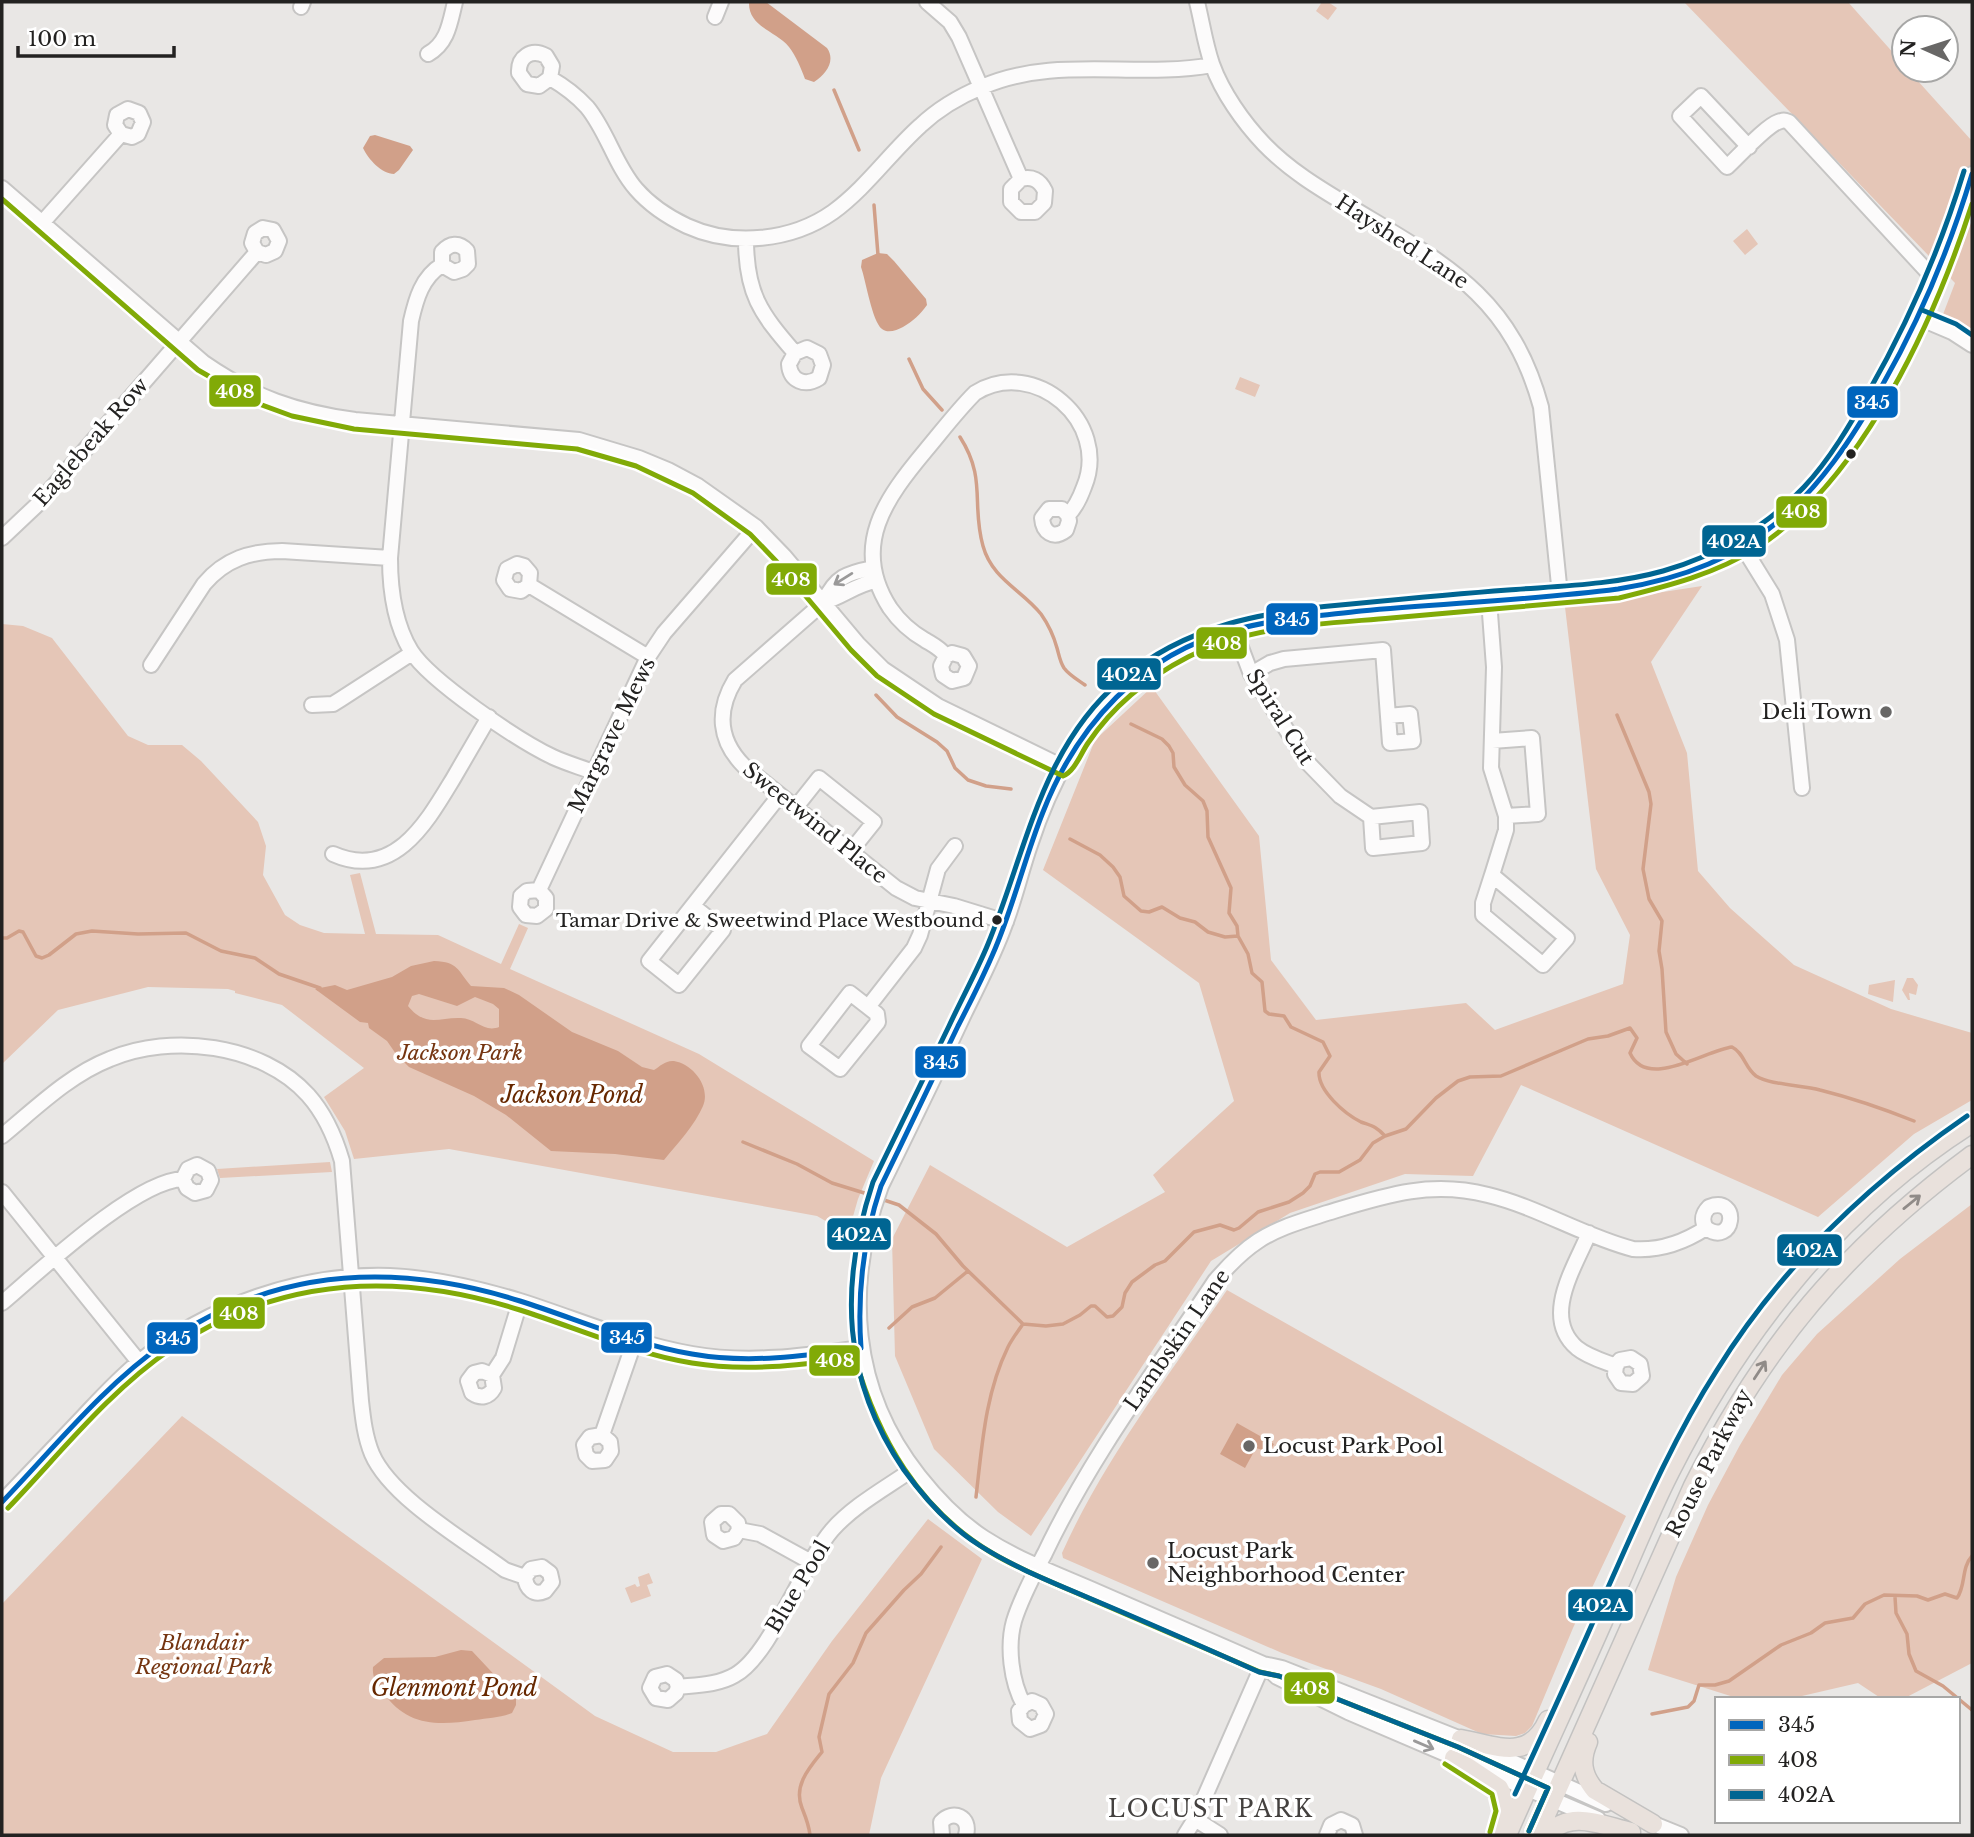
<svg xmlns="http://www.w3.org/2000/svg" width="1974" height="1837" font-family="'Libre Baskerville',serif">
<rect width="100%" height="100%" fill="#e9e7e5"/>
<!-- green -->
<path fill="#e5c6b7" d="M1322,2H1328L1337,8L1328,20L1316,11Z
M1684,2H1848L1904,65V70H1908L1972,141V333L1942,317L1955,283Z
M1747,229L1758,244L1745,255L1733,241Z
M1240,377L1260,385L1255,397L1235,389Z
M1702,586L1651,662L1687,753L1698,871L1730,908L1794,965L1891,1009L1972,1033V1100L1914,1134L1818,1217L1521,1085L1473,1176L1405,1174L1290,1213L1211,1261L1031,1536L998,1512L934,1449L895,1356L892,1239L930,1165L1067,1247L1165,1192L1153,1175L1234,1101L1199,983L1043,870L1095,740L1152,687L1259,836L1271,960L1316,1020L1466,1003L1495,1030L1623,984L1630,935L1596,869L1565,607Z
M2,624L23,626L52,638L128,736L148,745H182L201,761L258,822L266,846L263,875L285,915L300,925L324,933L365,934L350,875L360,873L376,934L438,935L501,964L519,924L528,928L510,969L699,1054L874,1161L858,1199L848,1234L817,1216L449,1149L354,1159L345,1131L324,1097L364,1068L282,1005L235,993V991L228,989L148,987L58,1010L2,1064Z
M1907,978H1913L1918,985L1916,995L1909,993L1910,1000H1908L1902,990Z
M1895,980L1893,1002L1868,994L1869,985Z
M330,1162L332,1172L220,1178L217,1169Z
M1972,1204V1663L1903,1699H1882L1858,1683L1789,1699H1740L1648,1670L1676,1577L1708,1505L1740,1445L1782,1375L1817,1334L1900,1259Z
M1227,1290L1626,1516L1573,1628L1532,1726L1525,1733L1516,1736L1482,1734L1381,1689L1282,1653L1063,1558L1062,1553C1103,1461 1170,1374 1227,1290Z
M182,1416L595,1716L673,1752H716L767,1734L832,1641L928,1519L982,1559L881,1778L869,1835H2V1604Z
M649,1573L653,1583L647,1585L651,1596L631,1603L625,1588L635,1584L637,1587L640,1586L638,1577Z"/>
<!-- water -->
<path fill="#d1a089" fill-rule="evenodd" d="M749,2H766L827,48C836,61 826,74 814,82L805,79C801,68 796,56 789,47C776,31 748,27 749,2Z
M375,135L410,146L413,150L399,170L394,174C382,174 368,159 363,148L370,136Z
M878,253L887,254L894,261L926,299L927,305C920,315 913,321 903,327C897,330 888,334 882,329C872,321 866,281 861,267L862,260Z
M434,961C459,962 457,970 471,986L504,988L519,995L572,1032L618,1051L642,1067L654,1070C660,1066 666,1060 674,1061C693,1064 711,1087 703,1106C695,1125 677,1144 664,1160L615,1154L551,1151L506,1115L474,1096L409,1067L396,1054L387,1041L369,1028L368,1023L360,1022L315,989L335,985L347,990L392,977L411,966ZM419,994L457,1006L475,997L493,1004L499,1009V1027C484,1033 475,1018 461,1018C439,1017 426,1028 408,1006L412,996Z
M1237,1423L1274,1444L1269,1452L1256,1448L1245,1468L1220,1454Z
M461,1650L472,1651L516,1698V1705L512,1713C499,1718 488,1718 475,1720C437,1726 406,1726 383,1692C377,1684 372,1678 373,1667L384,1658L435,1657Z"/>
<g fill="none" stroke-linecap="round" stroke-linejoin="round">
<!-- stream -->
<path stroke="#d1a089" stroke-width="3.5" d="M834,90L859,150
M874,205L878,255
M909,359L923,389L942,410
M960,437C987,479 971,504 983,546C992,579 1022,590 1041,614C1048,624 1054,637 1057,648C1059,655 1060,662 1064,668C1069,675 1078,680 1085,685
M876,695L897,717L937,742L947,751L955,768L968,780L986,786L1011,789
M1617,715L1649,792L1651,804L1643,869L1649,899L1662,921L1659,951L1662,969L1666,1032L1676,1054L1687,1064
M1131,724L1162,739L1169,746L1173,753L1174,767L1185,785L1203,801L1207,811L1208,837L1231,888L1229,913L1237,926L1238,936L1248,954L1252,973L1262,982L1265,1011L1269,1014L1284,1016L1291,1027L1323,1042L1330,1056L1319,1072C1318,1091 1345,1114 1361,1122C1372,1126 1376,1126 1385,1136
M1070,839L1100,855L1113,867L1120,877L1124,896L1141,911L1149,912L1162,907L1180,918L1195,922L1208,932L1225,937L1238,936
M2,938H7L19,931L23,932L36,956L42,958L49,955L76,934L92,931L138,934L186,933L221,951L255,958L279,974L320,988L318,989
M743,1142L797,1164L832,1183L874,1196
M881,1199L899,1205L936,1234L963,1266L1023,1324L1046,1326L1063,1324L1080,1315L1091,1306H1095L1107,1317L1113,1316L1122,1307L1125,1293L1132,1282L1155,1265L1165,1261L1194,1232L1220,1225L1234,1230L1239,1228L1258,1212L1289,1202L1303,1193L1310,1186L1315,1174L1320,1172H1339L1360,1160L1373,1143L1385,1136L1406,1129L1436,1098L1458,1081L1470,1077L1501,1076L1588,1039L1608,1036L1630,1028L1637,1038L1630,1053C1647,1091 1706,1050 1732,1047C1744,1053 1745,1068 1756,1076C1770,1085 1803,1085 1820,1090C1852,1098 1884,1109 1914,1121
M889,1328L912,1307L935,1298L968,1271
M976,1497C982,1446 985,1394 1008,1347C1012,1339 1018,1331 1023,1324
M1895,1597L1896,1613L1907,1634L1909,1654L1916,1671L1943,1686L1972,1710
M1652,1714L1688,1707L1694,1701L1699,1685H1715L1729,1681L1781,1645L1811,1633L1825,1623L1853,1618L1865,1604L1884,1595L1917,1596L1928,1600L1945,1594L1957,1598C1966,1586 1961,1568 1972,1556
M810,1835C809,1825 806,1818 802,1808C793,1786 809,1768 822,1752L819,1737L829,1694L853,1663L866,1633L904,1590L921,1574L941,1547"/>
<!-- minor casing -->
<g stroke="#c6c5c4" stroke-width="18">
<path id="minor" d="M927,2L950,22L959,37L1021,179L1011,189V202L1021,212H1035L1044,203L1045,191C1040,180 1032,176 1021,179
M1197,2C1202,22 1205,44 1212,64C1222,92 1243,122 1264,144C1289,170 1319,188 1349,206C1443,263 1510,294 1541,407L1560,595
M301,7L303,2
M715,17L721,2
M428,54C448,43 450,22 455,2
M550,78L552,66L546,56C531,48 518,57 519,73L527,84L539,86L550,78C564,86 576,95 587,107C607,131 615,165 636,189C649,204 668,217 687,226C733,247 792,241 833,212C866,188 890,153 920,126C938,109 960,96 982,87C1055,55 1136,79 1212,65
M1749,147L1701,96L1680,116L1727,167C1738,157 1766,126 1778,122C1784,120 1784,120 1789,122L1936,281
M2,188L204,363C253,397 296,412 355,420L579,440L639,458L668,470L698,486L756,527L784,556L858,644L883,669L938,706L1063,767
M42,223L121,134L115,125L117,115L128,109L139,113L143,122L138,134L132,137L121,134
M746,239C746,293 760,313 795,353L807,348L819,354L823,365L819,378C805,387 790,381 789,364L795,353
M442,265L454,272L463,269L468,264L467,251C459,242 450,243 442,252V265C422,277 416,299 411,321L390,558C390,590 394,623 411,651C430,681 519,741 553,757C566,763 580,767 593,772
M1919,318L1952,332L1972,345
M2,538L38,504L257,252L252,243L255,233L263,228L273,230L279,241L275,251L266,255L257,252
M1743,547L1772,594L1787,640L1802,788
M873,568C847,573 835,577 824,602L735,680C716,711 719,741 744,766L896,888L915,898L954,906L1006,922
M529,585L521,591L510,589L504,580L507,569L517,564L524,566L530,573L529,585L648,657
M1489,600L1494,667L1491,768L1506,816V830L1492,875L1567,938L1543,965L1483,915V903L1492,875
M824,602C842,597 855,585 875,581
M1234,629L1251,674L1307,762L1340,796L1371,817L1420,812L1422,843L1373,848L1371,817
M946,656L941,666L943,675L952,681L964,678L969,666L963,656L952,653L946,656C940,648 933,645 925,640C911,632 899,621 890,608C850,546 886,498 926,450C942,431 957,411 975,393C1034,356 1111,422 1084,487C1080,498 1076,507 1068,515L1069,521L1066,530C1053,540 1043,532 1042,518L1049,509H1062L1068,515
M151,665L204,584C225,559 251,551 282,551L390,558
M1251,674L1270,663L1284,659L1383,650L1390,743L1413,741L1410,714L1388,716
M312,705L333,704L341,699L412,653
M1492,741L1532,738L1538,814L1506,816
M796,807L819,778L874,822L850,852
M333,854C394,881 427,822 453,779C465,758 477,738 489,717
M539,890L546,898V909L537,916L526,915L520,907L521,896L527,891L539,890L648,657L664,633L756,527
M693,906L723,930L679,985L649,961L780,795
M868,1007L850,993L809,1046L840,1069L878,1022L877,1014L868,1007L914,948L920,935L938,869L955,846
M2,1136C35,1109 69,1075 110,1059C171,1033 262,1044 308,1095C325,1114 335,1137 342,1161L361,1401C363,1419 365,1437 372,1454C391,1498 466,1541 505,1570L525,1577C526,1589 534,1596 545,1591L552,1582L550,1573L542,1567L531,1569L525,1577
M2,1192L139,1362
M1589,1233C1575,1267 1541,1317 1577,1348C1588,1357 1603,1361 1616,1366L1615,1374L1621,1383L1633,1384L1642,1376L1640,1364L1631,1358L1620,1360L1616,1366
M2,1303C41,1270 135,1181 183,1179L188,1169L197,1165L208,1171L211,1180L206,1190L195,1193L187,1188L183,1179
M492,1375L482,1371L474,1373L468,1381L472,1393C481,1399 489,1397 494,1388L492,1375L503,1358L520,1302
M602,1435L610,1442L611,1451L605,1460L592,1461L586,1455L584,1445L590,1437L602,1435L635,1340
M2,1502C29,1474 55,1446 82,1418C100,1399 118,1379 139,1362C208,1306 301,1273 390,1276C435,1278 477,1288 520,1301C577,1319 633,1344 692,1354C749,1364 804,1356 861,1348
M739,1530L734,1538L723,1541L714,1535L712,1522L721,1514H729L738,1523L739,1530L760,1534L811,1562
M1264,1665L1277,1677L1348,1712L1598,1819
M678,1687L676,1680L667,1674L655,1677L650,1688L656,1698L668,1700L676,1693L678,1687C697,1685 718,1685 735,1675C771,1655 802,1565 832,1530C854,1505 886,1488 913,1469
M1024,1705L1032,1701L1041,1705L1046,1714L1041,1725L1030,1729L1020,1721L1019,1711L1024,1705C1011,1682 1007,1646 1014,1621C1021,1598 1034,1574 1045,1553C1091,1456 1156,1370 1215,1281C1228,1266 1241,1252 1258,1241C1279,1227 1303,1221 1327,1213C1383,1196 1429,1180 1488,1195C1538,1207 1583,1236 1633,1249C1660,1251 1683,1243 1706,1228C1734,1248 1741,1195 1709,1207C1703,1213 1701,1220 1706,1228
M1606,1804L1461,1739L1282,1668L1263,1664C1207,1639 1150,1615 1093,1590C1056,1574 1018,1560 984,1538C958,1521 938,1500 919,1476C851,1391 844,1286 881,1186C909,1129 937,1072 964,1014C978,985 994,955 1005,924C1015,898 1021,871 1030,845C1049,787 1077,731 1122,690C1188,630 1268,619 1353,612C1413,607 1474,602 1535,597C1579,593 1623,591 1666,579C1787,544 1842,464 1898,358C1929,298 1954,239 1972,174
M1195,1819L1220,1835
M1644,1820L1681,1835
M942,1835L941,1822C953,1809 971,1817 966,1835
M1185,1835L1195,1819L1263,1664
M1327,1835L1331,1825L1341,1820L1352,1825L1355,1835"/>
</g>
<!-- major casing -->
<g stroke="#c3c2c1" stroke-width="21">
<path id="major" d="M1461,1739C1498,1746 1529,1762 1548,1720
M1588,1742C1580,1760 1582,1775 1595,1790L1653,1824
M1454,1758L1499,1788C1507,1802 1507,1815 1500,1830
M1507,1835C1539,1762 1573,1690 1605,1617C1627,1569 1646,1519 1670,1472C1740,1333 1839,1207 1972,1123
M1537,1835L1693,1486C1764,1345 1845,1249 1972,1155
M1547,1835C1570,1809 1601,1825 1631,1832"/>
</g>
<!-- minor -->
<use href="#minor" stroke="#fcfbfb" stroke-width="14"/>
<!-- major -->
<use href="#major" stroke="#e9e1dc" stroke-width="18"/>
<!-- bus-1 casing -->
<g stroke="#fff" stroke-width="10">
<path id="bus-1" d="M861,1348C857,1292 863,1240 881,1186C907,1133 932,1080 958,1026C971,1001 984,975 995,949C1014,904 1025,857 1043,812C1077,725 1141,654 1234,630C1275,619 1318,616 1361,611C1447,603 1533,600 1618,589C1756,567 1818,500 1883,384C1921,317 1950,247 1972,174
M2,1502C54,1448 103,1386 165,1343C275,1267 396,1262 520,1301C577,1319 633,1344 692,1354C748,1364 805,1356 861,1348"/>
</g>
<!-- bus-2 casing -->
<g stroke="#fff" stroke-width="10">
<path id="bus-2" d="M2,199L198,370L254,402L292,416L354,429L577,449L636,466L693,493L750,534L777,562L851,650L877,676L934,714L1063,776C1075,771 1081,753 1088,743C1113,706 1149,677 1188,657C1251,625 1323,624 1391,618C1467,611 1543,605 1619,598C1668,586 1716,574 1758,547C1863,479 1935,319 1972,204
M8,1508C59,1455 109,1391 171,1349C280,1276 398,1271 520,1310C577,1328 632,1353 692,1363C746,1372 800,1365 855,1358C878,1438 918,1509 992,1553C1024,1572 1059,1585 1093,1600C1149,1624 1204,1648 1260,1672L1279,1676L1458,1747L1548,1788L1529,1831
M1445,1764L1492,1794L1496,1811L1490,1832"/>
</g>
<!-- bus-3 casing -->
<g stroke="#fff" stroke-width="10">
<path id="bus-3" d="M1922,310L1956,324L1972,335
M1515,1794C1546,1727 1577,1660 1606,1592C1640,1516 1672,1440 1717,1370C1781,1267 1868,1184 1967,1116
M1529,1831L1548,1788L1458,1747L1279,1676L1259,1672C1203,1647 1146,1622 1089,1598C1052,1582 1013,1567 979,1545C949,1526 925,1499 904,1470C842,1379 839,1285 873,1182C898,1130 924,1078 949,1026C962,998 977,971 988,944C1026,852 1041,748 1120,681C1186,624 1267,611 1351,604C1403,599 1455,594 1508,590C1559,586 1613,585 1663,571C1716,556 1766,527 1804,487C1830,459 1850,425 1869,391C1909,321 1940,249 1964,171"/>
</g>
<!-- bus-1 -->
<use href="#bus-1" stroke="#0065bd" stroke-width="5"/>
<!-- bus-2 -->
<use href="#bus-2" stroke="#81aa07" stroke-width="5"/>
<!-- bus-3 -->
<use href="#bus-3" stroke="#006592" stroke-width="5"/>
</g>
<!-- one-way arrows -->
<defs><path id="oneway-shaft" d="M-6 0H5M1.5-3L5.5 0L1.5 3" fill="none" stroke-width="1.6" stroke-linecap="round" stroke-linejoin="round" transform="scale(1.75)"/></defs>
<g stroke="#9a9999">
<use href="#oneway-shaft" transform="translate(843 579) rotate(148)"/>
<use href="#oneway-shaft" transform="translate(1424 1745) rotate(23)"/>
</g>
<g stroke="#908b88">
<use href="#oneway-shaft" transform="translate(1912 1202) rotate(-39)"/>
<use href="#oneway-shaft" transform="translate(1760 1370) rotate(-57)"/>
</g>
<!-- markers -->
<g fill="#232221" stroke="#fff" stroke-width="2.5">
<circle cx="1851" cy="454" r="6"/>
<circle cx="997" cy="920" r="6"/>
</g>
<g fill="#686766" stroke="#fff" stroke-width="2.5">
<circle cx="1886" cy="712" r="7"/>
<circle cx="1249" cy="1446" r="7"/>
<circle cx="1153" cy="1563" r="7"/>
</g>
<g text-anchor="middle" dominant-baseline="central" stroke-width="7" stroke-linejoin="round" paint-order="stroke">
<!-- bus labels -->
<g font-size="19" fill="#232221" stroke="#fff" text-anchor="end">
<text x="984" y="920">Tamar Drive &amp; Sweetwind Place Westbound</text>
</g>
<!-- street labels -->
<g font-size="21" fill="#232221" stroke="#fff">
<text transform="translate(1402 242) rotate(33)">Hayshed Lane</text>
<text transform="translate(91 442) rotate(-49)">Eaglebeak Row</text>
<text transform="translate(1280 717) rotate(58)">Spiral Cut</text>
<text transform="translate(612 735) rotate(-64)">Margrave Mews</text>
<text transform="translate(815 823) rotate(39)">Sweetwind Place</text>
<text transform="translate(1177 1340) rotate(-55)">Lambskin Lane</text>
<text transform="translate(1709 1463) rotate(-63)">Rouse Parkway</text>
<text transform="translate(798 1587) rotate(-59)">Blue Pool</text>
</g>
<!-- poi labels -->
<g font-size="21" fill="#232221" stroke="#fff" text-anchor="start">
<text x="1872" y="712" text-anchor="end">Deli Town</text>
<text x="1263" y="1446">Locust Park Pool</text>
<text x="1167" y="1551">Locust Park<tspan x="1167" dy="24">Neighborhood Center</tspan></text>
</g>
<!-- park labels -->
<g font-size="21" font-style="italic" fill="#753511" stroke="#fff">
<text x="460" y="1053">Jackson Park</text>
<text x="204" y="1643">Blandair<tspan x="204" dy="24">Regional Park</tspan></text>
</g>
<!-- water labels -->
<g font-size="23" font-style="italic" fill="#672800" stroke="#fff">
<text x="572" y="1095">Jackson Pond</text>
<text x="454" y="1688">Glenmont Pond</text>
</g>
<!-- neighbourhood labels -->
<g font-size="23" letter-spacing="2" fill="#44413f" stroke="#fff">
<text x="1211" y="1809">LOCUST PARK</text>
</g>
</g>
<g stroke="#fff" stroke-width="2.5">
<rect x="208" y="374" width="54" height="34" rx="7" fill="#81aa07"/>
<rect x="1846" y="385" width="53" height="34" rx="7" fill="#0065bd"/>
<rect x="1775" y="495" width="53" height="34" rx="7" fill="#81aa07"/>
<rect x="1701" y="524" width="66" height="34" rx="7" fill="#006592"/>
<rect x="765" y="562" width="53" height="34" rx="7" fill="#81aa07"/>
<rect x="1265" y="602" width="54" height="34" rx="7" fill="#0065bd"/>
<rect x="1195" y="626" width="53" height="34" rx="7" fill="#81aa07"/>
<rect x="1096" y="657" width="66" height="34" rx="7" fill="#006592"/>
<rect x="914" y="1045" width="53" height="34" rx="7" fill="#0065bd"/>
<rect x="826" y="1217" width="66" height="34" rx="7" fill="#006592"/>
<rect x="1776" y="1233" width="67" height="34" rx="7" fill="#006592"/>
<rect x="212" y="1296" width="54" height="34" rx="7" fill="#81aa07"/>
<rect x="600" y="1321" width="53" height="33" rx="7" fill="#0065bd"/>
<rect x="146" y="1321" width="53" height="34" rx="7" fill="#0065bd"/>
<rect x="808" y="1344" width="53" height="33" rx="7" fill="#81aa07"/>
<rect x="1567" y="1588" width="67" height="34" rx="7" fill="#006592"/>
<rect x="1283" y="1671" width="53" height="34" rx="7" fill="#81aa07"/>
</g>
<g font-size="19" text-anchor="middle" font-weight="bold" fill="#fff">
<text x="235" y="398">408</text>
<text x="1872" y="409">345</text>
<text x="1801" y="518">408</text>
<text x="1734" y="548">402A</text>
<text x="791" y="586">408</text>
<text x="1292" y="626">345</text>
<text x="1222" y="650">408</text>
<text x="1129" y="681">402A</text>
<text x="941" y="1069">345</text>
<text x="859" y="1241">402A</text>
<text x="1810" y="1257">402A</text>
<text x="239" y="1320">408</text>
<text x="627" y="1344">345</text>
<text x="173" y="1345">345</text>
<text x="835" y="1367">408</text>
<text x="1600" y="1612">402A</text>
<text x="1310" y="1695">408</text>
</g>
<!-- border -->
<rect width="1974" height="1837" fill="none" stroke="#232221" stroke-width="7"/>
<!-- legend -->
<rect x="1715" y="1697" width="245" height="126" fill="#ffffff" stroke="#a7a7a6" stroke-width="2"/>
<rect x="1729" y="1720" width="35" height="10" fill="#0065bd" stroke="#a7a7a6" stroke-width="2"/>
<text x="1778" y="1732" font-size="21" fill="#232221">345</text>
<rect x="1729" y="1755" width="35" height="10" fill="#81aa07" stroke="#a7a7a6" stroke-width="2"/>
<text x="1778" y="1767" font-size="21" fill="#232221">408</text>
<rect x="1729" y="1790" width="35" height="10" fill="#006592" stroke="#a7a7a6" stroke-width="2"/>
<text x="1778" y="1802" font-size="21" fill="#232221">402A</text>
<!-- north arrow -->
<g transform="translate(1925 49) rotate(273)"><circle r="33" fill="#ffffff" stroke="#a7a7a6" stroke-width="2"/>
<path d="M0-5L12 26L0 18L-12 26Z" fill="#686766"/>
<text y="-10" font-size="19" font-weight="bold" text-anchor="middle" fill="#232221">N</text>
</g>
<!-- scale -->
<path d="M18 46v10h156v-10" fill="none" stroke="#232221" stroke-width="3.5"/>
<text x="28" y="46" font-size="21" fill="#232221" stroke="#ffffff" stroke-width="5" paint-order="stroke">100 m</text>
</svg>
